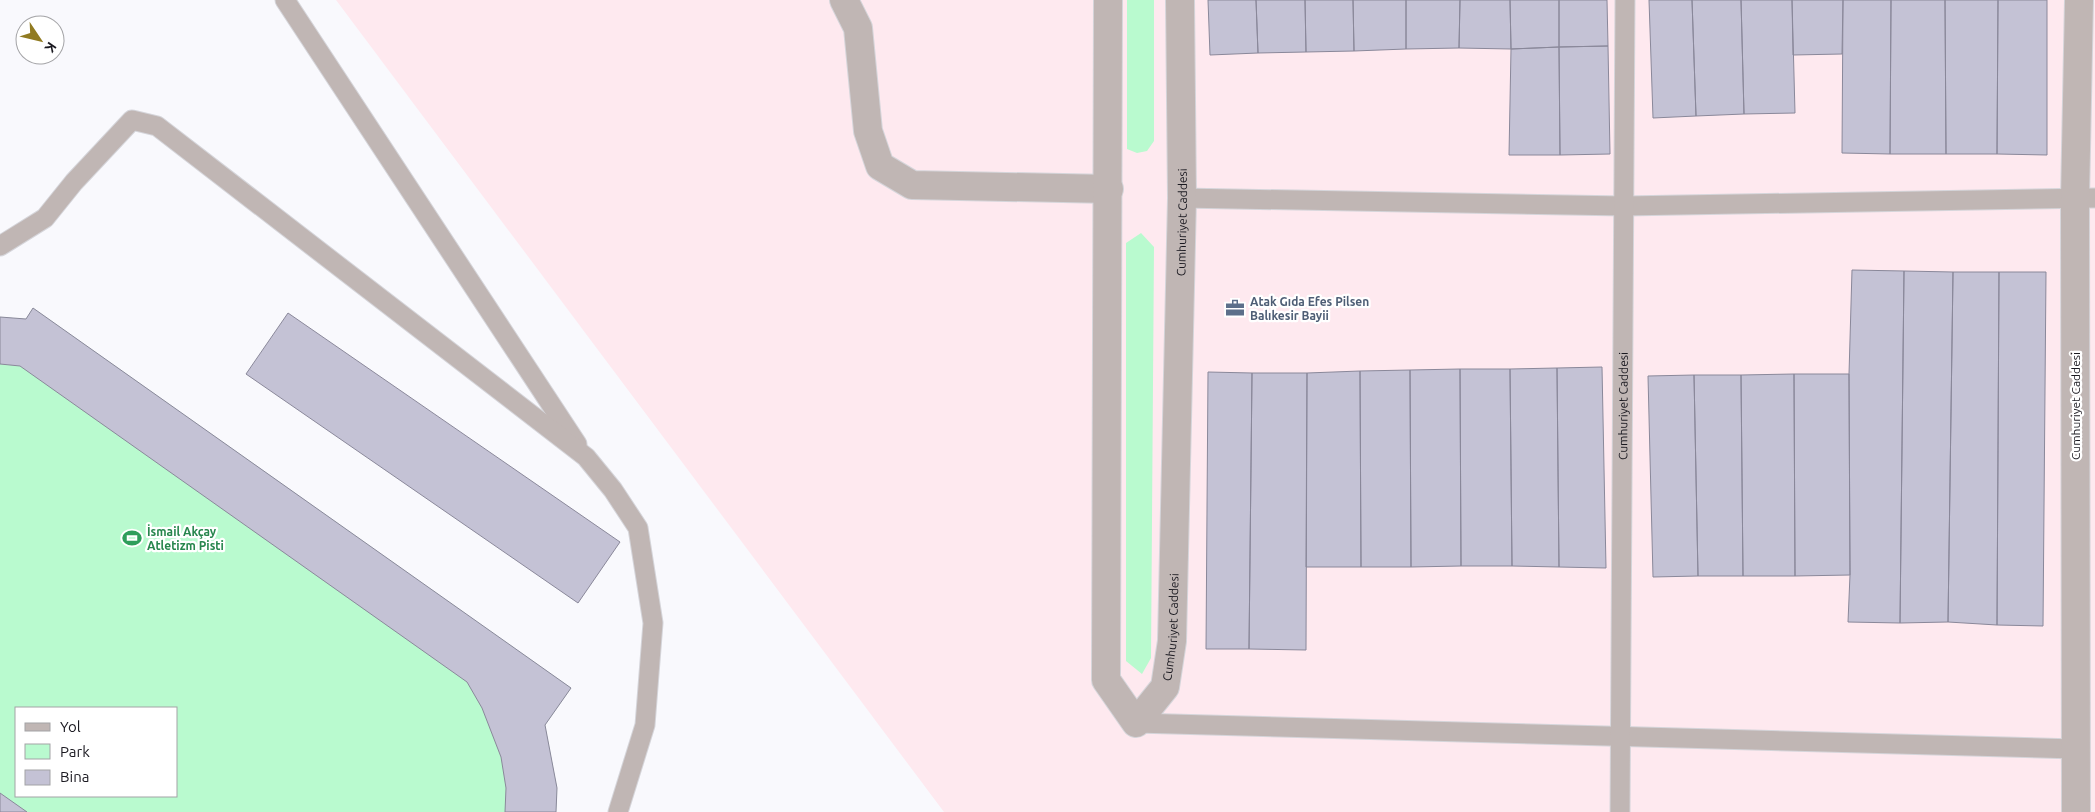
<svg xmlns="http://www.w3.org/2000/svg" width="2095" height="812" font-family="Ubuntu,sans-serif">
<rect width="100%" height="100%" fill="#f9f9fd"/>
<!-- industrial -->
<path fill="#fee9ef" d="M336,0H2095V812H944Z"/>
<!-- green -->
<path fill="#b9facf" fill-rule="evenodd" d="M1127,0H1154V141L1147,151L1137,153L1127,149Z
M1141,233L1154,247L1151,658L1142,674L1126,661V243Z
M33,308L571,688L545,725L557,788L556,812H0V317L26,319ZM16,708H176V796H16Z"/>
<!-- building -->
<path fill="#c4c2d5" stroke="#8a889a" d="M1208,0H1256L1258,53L1210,55Z
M1256,0H1305L1306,52L1258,53Z
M1305,0H1353L1354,51L1306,52Z
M1353,0H1406V49L1354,51Z
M1406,0H1460L1459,48L1406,49Z
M1460,0H1510L1511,49L1459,48Z
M1510,0H1559V47L1511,49Z
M1559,0H1607L1608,46L1559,47Z
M1649,0H1692L1696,116L1653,118Z
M1692,0H1741L1744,114L1696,116Z
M1741,0H1792L1795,113L1744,114Z
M1792,0H1843L1842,54L1793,55Z
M1843,0H1891L1890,154L1842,153Z
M1891,0H1945L1946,154H1890Z
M1945,0H1998L1997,154H1946Z
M1998,0H2047V155L1997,154Z
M1608,46L1610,154L1560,155L1559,47Z
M1559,47L1560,155H1509L1511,49Z
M1852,270L1904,271L1900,623L1848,622L1850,575L1849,374Z
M1904,271L1953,272L1948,622L1900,623Z
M1953,272H1999L1997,625L1948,622Z
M1999,272H2046L2043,626L1997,625Z
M33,308L571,688L545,725L557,788L556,812H505L506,788L501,757L482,708L467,682L20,366L0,364V317L26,319Z
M288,313L620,542L578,603L246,374Z
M1602,367L1606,568L1559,567L1557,368Z
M1557,368L1559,567L1512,566L1510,369Z
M1460,369H1510L1512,566H1461Z
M1460,369L1461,566L1411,567L1410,370Z
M1410,370L1411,567H1361L1360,371Z
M1360,371L1361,567H1306L1307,373Z
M1208,372L1252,373L1249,649H1206Z
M1252,373H1307L1306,650L1249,649Z
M1794,374H1849L1850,575L1795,576Z
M1794,374L1795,576H1743L1741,375Z
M1694,375H1741L1743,576H1698Z
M1694,375L1698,576L1653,577L1648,376Z
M0,793L27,812H0Z"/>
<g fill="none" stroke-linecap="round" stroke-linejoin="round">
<!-- lane casing -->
<g stroke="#d5d5da" stroke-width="21">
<g id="lane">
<path d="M285,0L577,444"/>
<path d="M1182,198L1624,206L2095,198"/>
<path d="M0,246L45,218L74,182L132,120L157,126L586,457L613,490L638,528L653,623L645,725L618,812"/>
<path d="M1136,723L2075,749"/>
<path id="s1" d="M1620,812L1625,0"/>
</g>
</g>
<!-- street casing -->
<g stroke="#d5d5da" stroke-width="30">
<g id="street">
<path d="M844,0L858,28L868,131L880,166L912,185L1109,189"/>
<path id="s2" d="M1108,0L1106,680L1136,723L1165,687L1172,641L1182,198L1180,0"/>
<path d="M2076,812L2075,199L2079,0"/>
</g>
</g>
<!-- lane -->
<use href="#lane" stroke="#c0b6b4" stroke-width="19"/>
<!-- street -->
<use href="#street" stroke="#c0b6b4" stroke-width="28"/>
</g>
<!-- icons -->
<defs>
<g id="office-bare" transform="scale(1.5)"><path d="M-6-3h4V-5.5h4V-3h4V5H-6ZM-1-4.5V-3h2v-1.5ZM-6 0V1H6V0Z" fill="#5c6f8a" stroke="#fff" stroke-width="2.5" paint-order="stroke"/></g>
<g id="stadium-bare" transform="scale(1.5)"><path d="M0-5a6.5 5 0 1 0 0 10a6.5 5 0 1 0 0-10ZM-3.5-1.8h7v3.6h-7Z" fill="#2e9e5b" stroke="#fff" stroke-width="2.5" paint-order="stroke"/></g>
</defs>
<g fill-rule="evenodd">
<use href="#office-bare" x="1235" y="308"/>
<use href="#stadium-bare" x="132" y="538"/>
</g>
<g text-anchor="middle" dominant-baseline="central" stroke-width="4.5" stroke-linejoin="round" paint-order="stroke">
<!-- street labels -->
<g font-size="12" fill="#1a1920" stroke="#fff">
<text stroke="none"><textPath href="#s2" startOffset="1244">Cumhuriyet Caddesi</textPath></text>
<text stroke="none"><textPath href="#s1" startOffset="406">Cumhuriyet Caddesi</textPath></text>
<text transform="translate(2075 406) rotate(-90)">Cumhuriyet Caddesi</text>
<text stroke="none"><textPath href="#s2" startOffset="839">Cumhuriyet Caddesi</textPath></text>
</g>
<!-- service labels -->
<g font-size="12" font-weight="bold" fill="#4e5e75" stroke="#fff" text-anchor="start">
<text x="1250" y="301">Atak Gıda Efes Pilsen<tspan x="1250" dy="14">Balıkesir Bayii</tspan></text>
</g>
<!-- leisure labels -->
<g font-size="12" font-weight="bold" fill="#27864d" stroke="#fff" text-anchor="start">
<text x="147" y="531">İsmail Akçay<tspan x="147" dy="14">Atletizm Pisti</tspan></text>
</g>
</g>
<!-- legend -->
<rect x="15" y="707" width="162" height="90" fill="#ffffff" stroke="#a3a3a6"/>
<rect x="25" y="723" width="25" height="8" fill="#c0b6b4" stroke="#a3a3a6"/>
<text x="60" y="732" font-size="15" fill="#1a1920">Yol</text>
<rect x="25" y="744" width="25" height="15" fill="#b9facf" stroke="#a3a3a6"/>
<text x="60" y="757" font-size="15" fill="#1a1920">Park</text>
<rect x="25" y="770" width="25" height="15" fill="#c4c2d5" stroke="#a3a3a6"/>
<text x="60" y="782" font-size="15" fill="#1a1920">Bina</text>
<!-- north arrow -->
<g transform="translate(40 40) rotate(125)"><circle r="24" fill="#ffffff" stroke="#a3a3a6"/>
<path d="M0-4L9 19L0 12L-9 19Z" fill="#917b21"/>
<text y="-8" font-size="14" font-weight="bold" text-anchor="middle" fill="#1a1920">K</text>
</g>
</svg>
